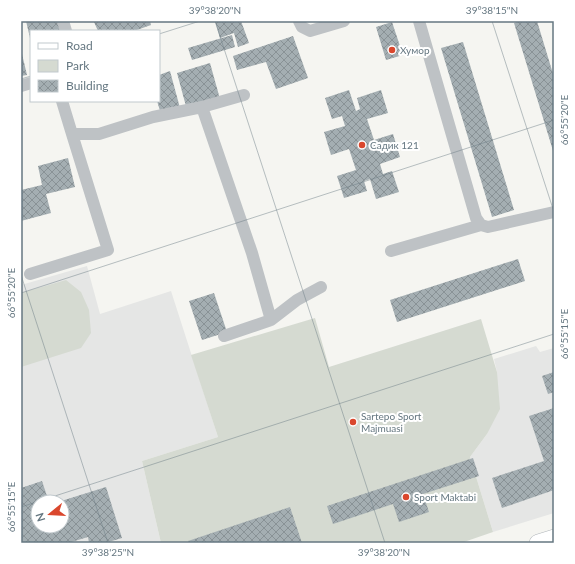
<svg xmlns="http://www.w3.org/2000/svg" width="575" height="564" font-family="Lato,sans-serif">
<defs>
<pattern id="building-cross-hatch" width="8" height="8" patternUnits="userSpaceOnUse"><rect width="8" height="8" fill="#a4aeb2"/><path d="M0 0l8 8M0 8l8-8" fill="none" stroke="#899296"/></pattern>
</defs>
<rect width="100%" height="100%" fill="#f5f5f1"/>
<!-- built -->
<path fill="#e5e6e5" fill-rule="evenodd" d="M87,266L100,314L171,291L218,437L142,461L161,543H21V285ZM38,502H62V526H38Z
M536,346L540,352L554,348V513L493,532L470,457L487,434L497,372L494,359Z"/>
<!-- green -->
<path fill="#d5dad1" d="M66,280L81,292L89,310L91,333L81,348L21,367V293Z
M315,318L329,367L481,319L497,372L500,409L487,434L470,457L493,532L461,543H161L142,461L218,437L191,355Z"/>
<!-- building -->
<path fill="url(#building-cross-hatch)" d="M26,21H59L61,30L31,31L30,38Z
M150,21L151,25L134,31H98L94,22Z
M215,21H241L249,43L238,47L234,33L220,38Z
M520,21H537L554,77V154L514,23Z
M392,22L403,55L386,60L376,27Z
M232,35L235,47L192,60L188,48Z
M293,36L308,78L276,89L266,62L237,70L233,56Z
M463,42L514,210L492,217L441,48Z
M22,54L27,75L21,76V55Z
M210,63L220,99L187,110L177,73Z
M170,71L180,108L161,114L157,101H159V75Z
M349,90L356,111L360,109L357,98L381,90L388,113L367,119L374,140L393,134L400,157L380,164L383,174L392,171L399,192L376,199L370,179L364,181L367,191L344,198L337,176L356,170L349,149L331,155L324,132L345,126L342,116L332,119L325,98Z
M68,158L75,187L46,194L51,213L21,221V190L42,185L38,166Z
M518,259L525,281L397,322L390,300Z
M214,293L227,332L202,340L189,301Z
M554,372V392L548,394L542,376Z
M554,408V490L502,508L492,478L544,461L529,416Z
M473,458L479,476L423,494L429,512L399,522L393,504L333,524L327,506Z
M42,481L49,502H38V526H62V502H58L106,487L122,538L105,543H89L88,537L68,543H21V488Z
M290,507L302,543H188V541Z"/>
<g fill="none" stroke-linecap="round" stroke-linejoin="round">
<!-- secondary casing -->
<g stroke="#b0b6ba" stroke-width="18">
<path id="secondary" d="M538,543L554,538"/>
</g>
<!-- street -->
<path stroke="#bec2c5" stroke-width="12" d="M63,21L66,31
M299,21L302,27L310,31L344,21
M419,21L476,218L481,225L488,227L554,212
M21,86L31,83
M62,101L72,134H99L153,117L202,107L252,253L271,320L224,336
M202,107L244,95
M391,251L481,225
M30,274L108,250L72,134
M271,320L297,300L321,287"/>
<!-- secondary -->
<use href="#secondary" stroke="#fff" stroke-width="17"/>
</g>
<!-- ticks -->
<path fill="none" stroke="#657781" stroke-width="1" stroke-opacity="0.45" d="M215,21L385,543M492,21L554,212M159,34L200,21M21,79L31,76M21,275L108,543M21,293L554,120M21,507L554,334"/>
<!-- markers -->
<g fill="#da472d" stroke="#fff" stroke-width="1.5">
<circle cx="392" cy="50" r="4"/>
<circle cx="362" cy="145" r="4"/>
<circle cx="353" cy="422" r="4"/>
<circle cx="406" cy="497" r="4"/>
</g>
<g text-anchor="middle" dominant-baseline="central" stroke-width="4" stroke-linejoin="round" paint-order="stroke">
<!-- poi labels -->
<g font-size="10" fill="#657781" stroke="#fff" text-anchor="start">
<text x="400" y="50">Хумор</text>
<text x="370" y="145">Садик 121</text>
<text x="361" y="416">Sartepo Sport<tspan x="361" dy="12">Majmuasi</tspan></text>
<text x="414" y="497">Sport Maktabi</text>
</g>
</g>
<!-- border -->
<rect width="575" height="564" fill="none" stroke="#ffffff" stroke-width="44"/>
<!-- legend -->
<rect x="30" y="30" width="130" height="72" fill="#ffffff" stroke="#c1c9cd"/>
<rect x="38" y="43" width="20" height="6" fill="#ffffff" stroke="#c1c9cd"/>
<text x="66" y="50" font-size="12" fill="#657781">Road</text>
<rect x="38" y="60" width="20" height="12" fill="#d5dad1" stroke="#c1c9cd"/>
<text x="66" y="70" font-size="12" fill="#657781">Park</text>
<rect x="38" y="80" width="20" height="12" fill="url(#building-cross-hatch)" stroke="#c1c9cd"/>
<text x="66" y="90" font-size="12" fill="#657781">Building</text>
<!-- north arrow -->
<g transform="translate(50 514) rotate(252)"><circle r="19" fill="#ffffff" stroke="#c1c9cd"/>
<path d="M0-3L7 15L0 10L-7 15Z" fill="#da472d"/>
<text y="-6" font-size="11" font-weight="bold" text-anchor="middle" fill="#657781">N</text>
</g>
<rect x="22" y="22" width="531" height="520" fill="none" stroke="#657781" stroke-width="1.5"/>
<g font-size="10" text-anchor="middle" fill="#657781">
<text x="215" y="14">39°38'20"N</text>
<text x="492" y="14">39°38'15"N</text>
<text transform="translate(564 120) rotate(-90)" y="4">66°55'20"E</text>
<text transform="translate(11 293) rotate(-90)" y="4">66°55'20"E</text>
<text transform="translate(564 334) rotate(-90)" y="4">66°55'15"E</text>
<text transform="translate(11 507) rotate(-90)" y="4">66°55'15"E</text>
<text x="108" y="556">39°38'25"N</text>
<text x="384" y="556">39°38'20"N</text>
</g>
</svg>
